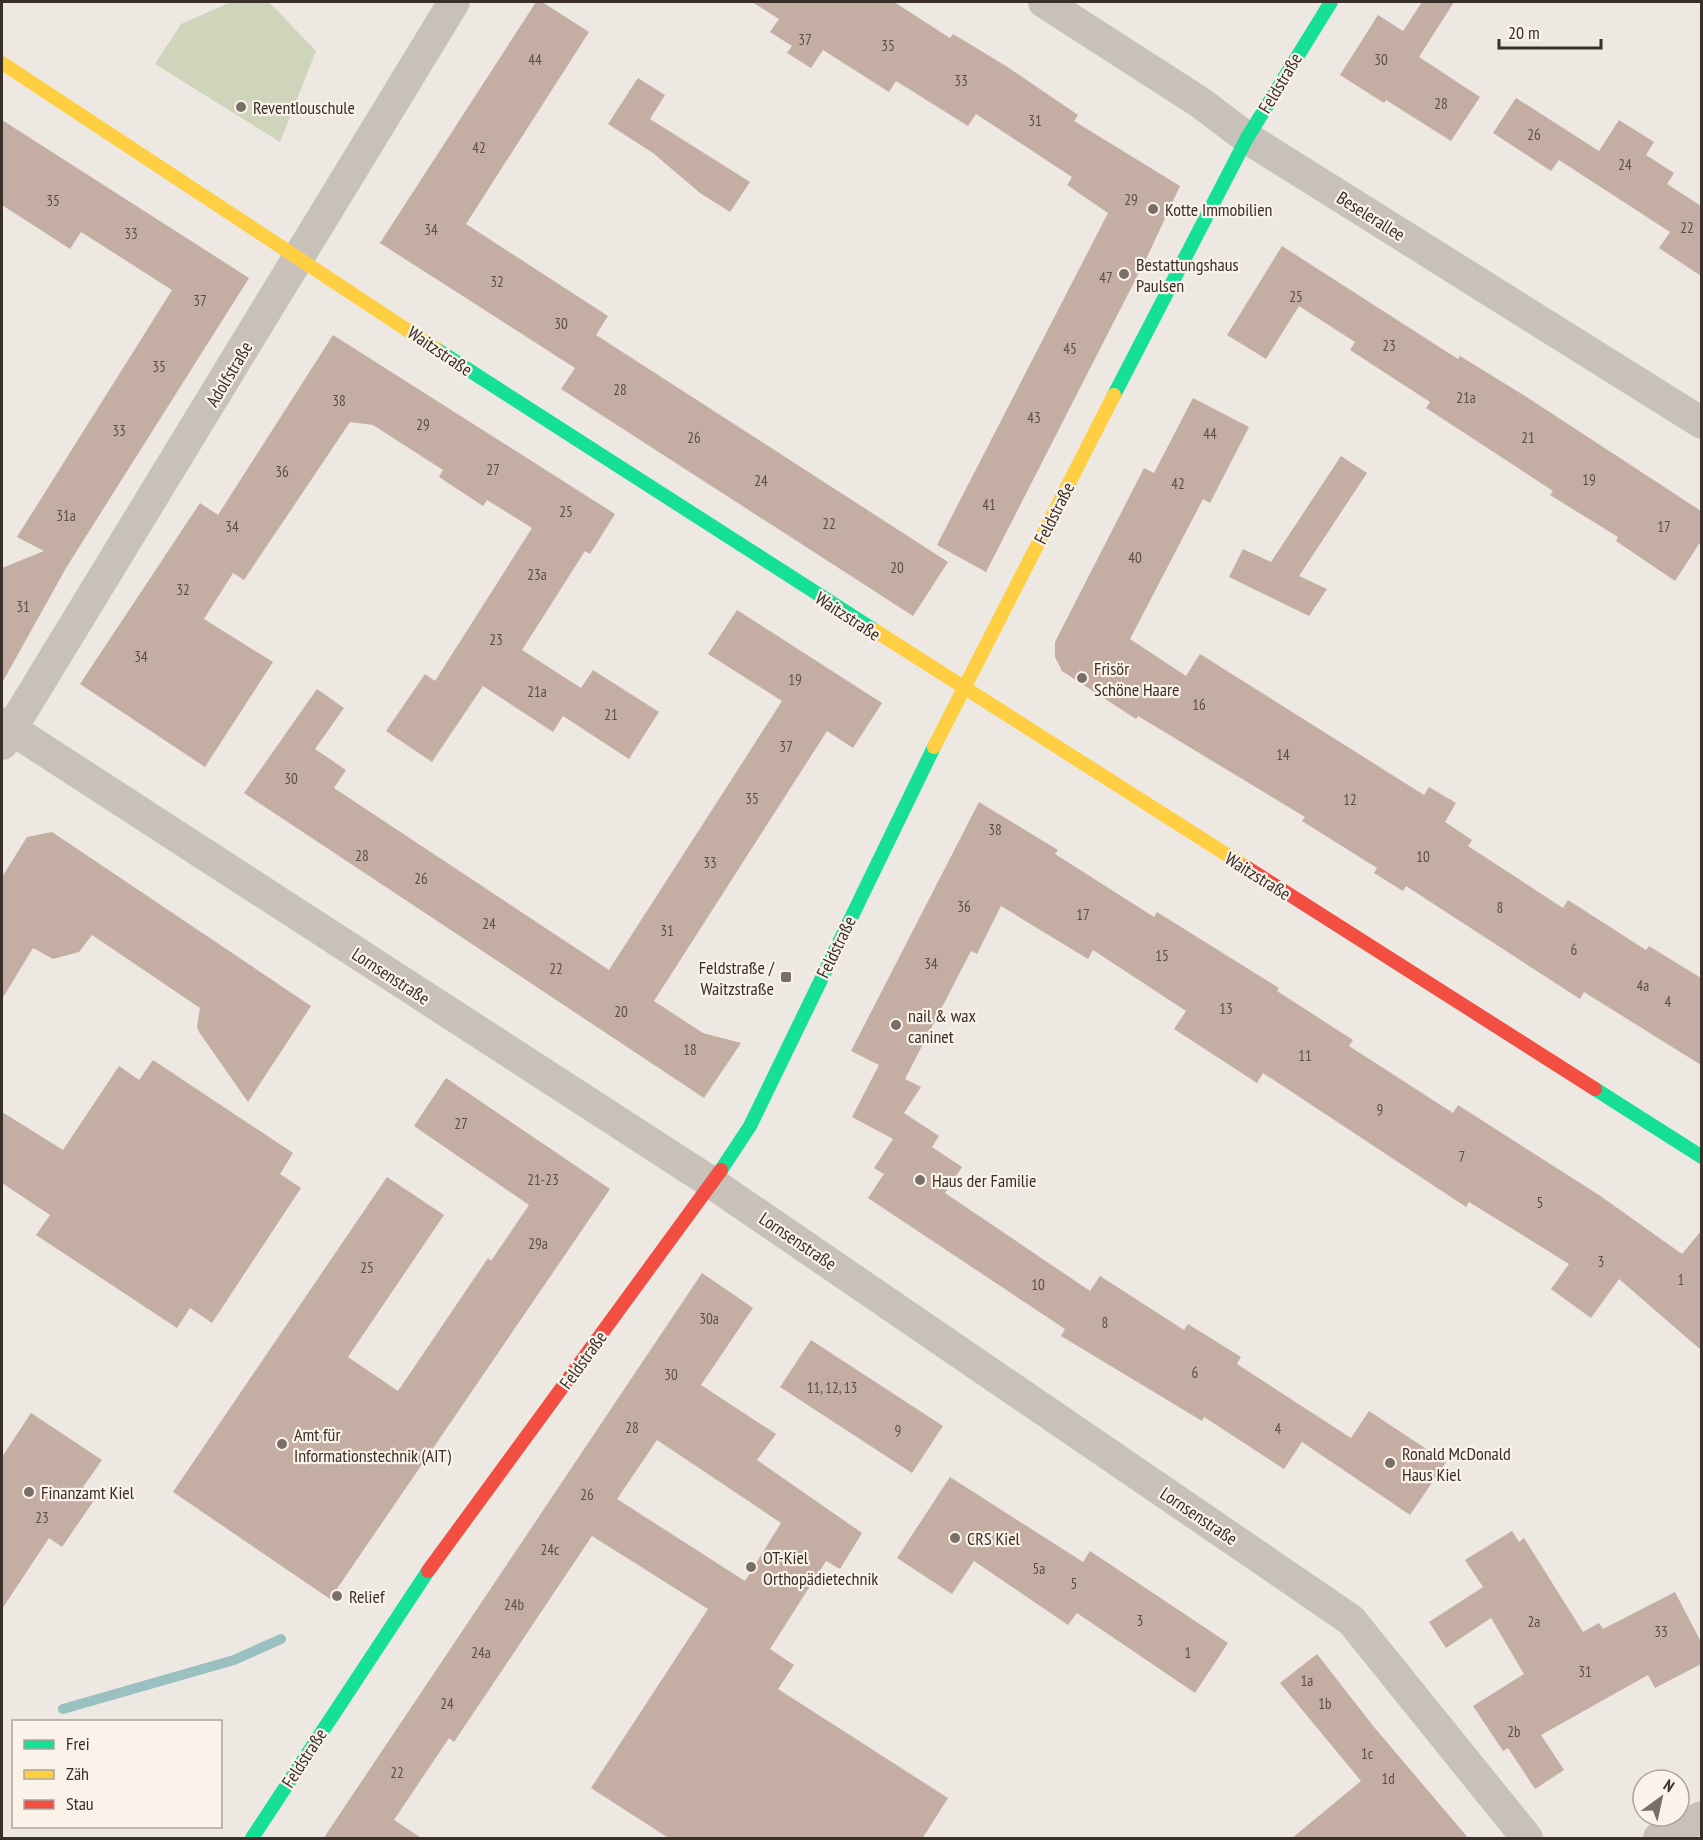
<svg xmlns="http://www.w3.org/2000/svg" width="1703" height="1840" font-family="'PT Sans Narrow',sans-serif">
<rect width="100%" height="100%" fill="#eee8e2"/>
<!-- green -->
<path fill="#cfd5ba" d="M231,2H269L316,51L280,142L155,64L181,24Z"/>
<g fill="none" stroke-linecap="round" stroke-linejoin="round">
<!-- stream -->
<path stroke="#9bc0c2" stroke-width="10" d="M63,1709L234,1660L281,1639"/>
</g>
<!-- building -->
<path fill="#c4ada2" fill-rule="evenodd" d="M536,2H542L589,32L466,224L608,316L596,335L948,562L913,616L561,389L575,368L380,243Z
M752,2H894L950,38L953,34L1006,66L1078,115L1074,121L1180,186L1148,255L986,572L937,545L1108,213L1067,185L1072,177L976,114L968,126L896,81L889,92L823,50L811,68L787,53L792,46L770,32L779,19Z
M1422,2H1454L1419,57L1480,97L1451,141L1386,100L1384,103L1340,75L1378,15L1403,31Z
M638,78L665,95L650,119L750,182L730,212L700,193L653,153L608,124Z
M1516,98L1599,151L1619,120L1654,142L1646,155L1674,173L1667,184L1701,206V276L1659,248L1670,232L1559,160L1551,171L1493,133Z
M2,120L249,278L66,568L2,683V568L44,551L17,537L172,290L81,232L70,249L2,205Z
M1282,246L1458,359L1460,356L1525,396L1701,511V541L1675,581L1616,541L1618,537L1550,495L1553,491L1426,408L1430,402L1350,350L1355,342L1299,306L1266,359L1227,335Z
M333,335L615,514L590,554L585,551L522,650L581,688L593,670L659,712L629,759L563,716L553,732L483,686L432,762L386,731L425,674L435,681L532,528L487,500L483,506L439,477L443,470L373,425L350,422L244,580L233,573L204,619L273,662L205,767L80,684L200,503L218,515Z
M1193,398L1249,427L1210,503L1203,499L1130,639L1186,676L1200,654L1424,795L1429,787L1456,803L1445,822L1472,840L1468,846L1563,908L1568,900L1646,950L1649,946L1701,978V1065L1584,992L1580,999L1406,886L1403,891L1374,873L1377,868L1302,821L1305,817L1138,716L1136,719L1062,671L1055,657V642L1144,468L1154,473Z
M1341,456L1367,473L1299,576L1327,589L1309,616L1229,577L1243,549L1271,562Z
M737,610L882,703L853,748L827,731L654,1001L703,1033L741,1043L704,1098L244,793L317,689L344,708L315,749L346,770L334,788L609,970L782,701L708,654Z
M979,802L1058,850L1055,854L1154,917L1157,912L1279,988L1277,991L1353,1040L1349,1046L1453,1113L1458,1105L1599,1195L1682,1254L1701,1231V1350L1619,1279L1591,1318L1551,1289L1569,1264L1469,1202L1466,1207L1263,1073L1257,1083L1174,1029L1186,1011L1093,950L1088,959L1001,906L977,954L971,951L905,1079L921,1087L904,1113L939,1136L932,1147L962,1167L945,1193L1090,1291L1100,1276L1184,1330L1188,1324L1241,1357L1237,1364L1351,1438L1369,1411L1446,1462L1410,1515L1302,1442L1284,1469L1204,1417L1202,1421L1061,1336L1065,1329L868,1198L884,1174L874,1168L893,1139L852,1117L879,1065L851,1051Z
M52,832L311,1006L248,1102L199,1032L197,1027L200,1008L92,935L79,952L53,959L33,948L2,999V877L27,837Z
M153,1060L293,1153L280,1174L301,1188L212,1323L190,1308L177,1328L36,1235L50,1215L2,1183V1112L63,1150L119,1066L139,1080Z
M446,1078L610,1189L330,1599L173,1492L387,1177L444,1215L348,1357L398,1391L488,1258L491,1261L529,1205L414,1126Z
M702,1273L753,1308L701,1385L776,1434L757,1460L862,1533L840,1569L826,1561L770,1649L794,1665L778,1689L948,1798L922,1839H670L591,1788L708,1609L592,1536L454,1742L449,1738L394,1820L423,1839H323ZM657,1440L781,1523L745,1581L617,1499Z
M811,1340L943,1426L912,1473L780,1387Z
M31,1413L102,1460L83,1487L97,1496L62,1547L49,1538L2,1609V1457Z
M950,1477L1083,1562L1090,1551L1228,1643L1195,1693L1077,1613L1068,1625L974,1561L952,1594L897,1558Z
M1512,1531L1519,1542L1524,1538L1583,1632L1599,1623L1603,1629L1675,1592L1701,1642V1664L1655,1688L1648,1675L1541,1735L1564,1770L1535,1789L1508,1748L1503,1751L1473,1706L1524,1674L1491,1618L1446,1648L1429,1622L1483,1587L1465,1560Z
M1317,1654L1374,1727L1469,1839H1291L1361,1781L1280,1683Z"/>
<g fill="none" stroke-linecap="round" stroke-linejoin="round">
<!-- street -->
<path stroke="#c7c1ba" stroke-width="32" d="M1044,2L1201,103L1247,138L1702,423
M2,723L712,1183L1351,1620L1527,1838
M2,744L454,2
M1659,1838L1702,1817"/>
<!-- fast -->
<path stroke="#16e098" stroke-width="14" d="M436,349L874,630
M1114,395L1247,138L1331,2
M1595,1089L1702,1157
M721,1170L750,1126L934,747
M252,1838L428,1571"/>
<!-- slow -->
<path stroke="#ffcf43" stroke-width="14" d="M2,63L436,349
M874,630L1246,867
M934,747L1114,395"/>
<!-- jam -->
<path stroke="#f24e42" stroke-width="14" d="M1246,867L1595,1089
M428,1571L721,1170"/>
</g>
<!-- markers -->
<g fill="#786f69" stroke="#fbf3e9" stroke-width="2">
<circle cx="241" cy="107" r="6"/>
<circle cx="1153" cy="209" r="6"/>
<circle cx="1124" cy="274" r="6"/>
<circle cx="1082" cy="678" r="6"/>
<rect x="780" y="971" width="12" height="12" rx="3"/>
<circle cx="896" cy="1025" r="6"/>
<circle cx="920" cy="1180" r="6"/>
<circle cx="282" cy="1444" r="6"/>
<circle cx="1390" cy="1463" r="6"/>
<circle cx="29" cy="1492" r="6"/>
<circle cx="955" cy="1538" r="6"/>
<circle cx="751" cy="1567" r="6"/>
<circle cx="337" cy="1596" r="6"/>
</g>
<g text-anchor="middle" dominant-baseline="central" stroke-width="4.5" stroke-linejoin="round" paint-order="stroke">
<!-- number labels -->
<g font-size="15" fill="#5c4e46">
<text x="805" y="39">37</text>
<text x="888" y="45">35</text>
<text x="535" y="59">44</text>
<text x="1381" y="59">30</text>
<text x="961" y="80">33</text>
<text x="1441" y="103">28</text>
<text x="1035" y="120">31</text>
<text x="1534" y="134">26</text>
<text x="479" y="147">42</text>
<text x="1625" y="164">24</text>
<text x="1131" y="199">29</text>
<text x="53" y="200">35</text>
<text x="1687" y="227">22</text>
<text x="431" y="229">34</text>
<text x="131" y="233">33</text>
<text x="1106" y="277">47</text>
<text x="497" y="281">32</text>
<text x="1296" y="296">25</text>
<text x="200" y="300">37</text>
<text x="561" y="323">30</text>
<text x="1389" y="345">23</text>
<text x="1070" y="348">45</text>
<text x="159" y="366">35</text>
<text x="620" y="389">28</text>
<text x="1466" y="397">21a</text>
<text x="339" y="400">38</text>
<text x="1034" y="417">43</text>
<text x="423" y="424">29</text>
<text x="119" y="430">33</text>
<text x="1210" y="433">44</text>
<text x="694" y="437">26</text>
<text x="1528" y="437">21</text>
<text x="493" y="469">27</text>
<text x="282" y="471">36</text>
<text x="1589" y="479">19</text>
<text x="761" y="480">24</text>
<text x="1178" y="483">42</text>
<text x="989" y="504">41</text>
<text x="566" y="511">25</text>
<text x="66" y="515">31a</text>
<text x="829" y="523">22</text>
<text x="232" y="526">34</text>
<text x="1664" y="526">17</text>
<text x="1135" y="557">40</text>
<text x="897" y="567">20</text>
<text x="537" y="574">23a</text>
<text x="183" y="589">32</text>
<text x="23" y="606">31</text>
<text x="496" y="639">23</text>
<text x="141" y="656">34</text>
<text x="795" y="679">19</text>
<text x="537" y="691">21a</text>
<text x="1199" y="704">16</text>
<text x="611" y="714">21</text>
<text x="786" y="746">37</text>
<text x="1283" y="754">14</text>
<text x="291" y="778">30</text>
<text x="752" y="798">35</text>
<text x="1350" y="799">12</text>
<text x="995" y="829">38</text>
<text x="362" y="855">28</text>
<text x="1423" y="856">10</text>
<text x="710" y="862">33</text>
<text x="421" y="878">26</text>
<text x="964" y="906">36</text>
<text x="1500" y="907">8</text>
<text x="1083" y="914">17</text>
<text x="489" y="923">24</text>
<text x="667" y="930">31</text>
<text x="1574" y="949">6</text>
<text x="1162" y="955">15</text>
<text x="931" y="963">34</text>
<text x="556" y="968">22</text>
<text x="1643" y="985">4a</text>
<text x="1668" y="1001">4</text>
<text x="1226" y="1008">13</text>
<text x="621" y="1011">20</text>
<text x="690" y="1049">18</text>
<text x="1305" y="1055">11</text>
<text x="1380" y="1109">9</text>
<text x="461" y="1123">27</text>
<text x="1462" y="1156">7</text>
<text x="543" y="1179">21-23</text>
<text x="1540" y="1202">5</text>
<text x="538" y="1243">29a</text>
<text x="1601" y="1261">3</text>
<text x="367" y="1267">25</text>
<text x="1681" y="1279">1</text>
<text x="1038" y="1284">10</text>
<text x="709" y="1318">30a</text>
<text x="1105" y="1322">8</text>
<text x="1195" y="1372">6</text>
<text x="671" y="1374">30</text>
<text x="832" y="1387">11, 12, 13</text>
<text x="632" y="1427">28</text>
<text x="1278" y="1428">4</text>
<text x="898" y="1430">9</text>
<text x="587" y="1494">26</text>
<text x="42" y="1517">23</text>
<text x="550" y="1549">24c</text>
<text x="1039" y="1568">5a</text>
<text x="1074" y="1583">5</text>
<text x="514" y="1604">24b</text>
<text x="1140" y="1620">3</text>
<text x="1534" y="1621">2a</text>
<text x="1661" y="1631">33</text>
<text x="481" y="1652">24a</text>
<text x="1188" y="1652">1</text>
<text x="1585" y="1671">31</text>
<text x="1307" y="1680">1a</text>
<text x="447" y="1703">24</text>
<text x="1325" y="1703">1b</text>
<text x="1514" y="1731">2b</text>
<text x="1367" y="1753">1c</text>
<text x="397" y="1772">22</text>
<text x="1388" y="1778">1d</text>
</g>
<!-- street labels -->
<g font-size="18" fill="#392e28" stroke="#fbf3e9">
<text transform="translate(1280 83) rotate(-59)">Feldstraße</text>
<text transform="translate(1371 216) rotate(32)">Beselerallee</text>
<text transform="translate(440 351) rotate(34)">Waitzstraße</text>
<text transform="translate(229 374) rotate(-59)">Adolfstraße</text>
<text transform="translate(1054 513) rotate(-63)">Feldstraße</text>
<text transform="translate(848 616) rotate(33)">Waitzstraße</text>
<text transform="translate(1258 876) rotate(32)">Waitzstraße</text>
<text transform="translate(836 947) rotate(-64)">Feldstraße</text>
<text transform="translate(391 976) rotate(33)">Lornsenstraße</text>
<text transform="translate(798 1241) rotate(34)">Lornsenstraße</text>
<text transform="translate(583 1360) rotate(-54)">Feldstraße</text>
<text transform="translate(1199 1516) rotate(34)">Lornsenstraße</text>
<text transform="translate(304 1758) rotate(-57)">Feldstraße</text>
</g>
<!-- poi labels -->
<g font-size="18" fill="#392e28" stroke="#fbf3e9" text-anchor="start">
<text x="253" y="107">Reventlouschule</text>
<text x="1165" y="209">Kotte Immobilien</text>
<text x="1136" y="264">Bestattungshaus<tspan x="1136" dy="21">Paulsen</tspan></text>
<text x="1094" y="668">Frisör<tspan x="1094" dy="21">Schöne Haare</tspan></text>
<text x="774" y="967" text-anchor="end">Feldstraße /<tspan x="774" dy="21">Waitzstraße</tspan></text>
<text x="908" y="1015">nail &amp; wax<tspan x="908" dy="21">caninet</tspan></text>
<text x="932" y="1180">Haus der Familie</text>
<text x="294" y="1434">Amt für<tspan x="294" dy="21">Informationstechnik (AIT)</tspan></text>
<text x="1402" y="1453">Ronald McDonald<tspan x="1402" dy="21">Haus Kiel</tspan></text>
<text x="41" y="1492">Finanzamt Kiel</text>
<text x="967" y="1538">CRS Kiel</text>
<text x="763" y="1557">OT-Kiel<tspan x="763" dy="21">Orthopädietechnik</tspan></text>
<text x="349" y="1596">Relief</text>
</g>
</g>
<!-- border -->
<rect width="1703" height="1840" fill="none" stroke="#392e28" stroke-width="6"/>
<!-- legend -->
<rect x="12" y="1720" width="210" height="108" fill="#fbf3e9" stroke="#ada49c" stroke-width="1.5"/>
<rect x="24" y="1740" width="30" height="9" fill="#16e098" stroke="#ada49c" stroke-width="1.5"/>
<text x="66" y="1750" font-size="18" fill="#392e28">Frei</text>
<rect x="24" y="1770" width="30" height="9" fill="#ffcf43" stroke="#ada49c" stroke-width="1.5"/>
<text x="66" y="1780" font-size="18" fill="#392e28">Zäh</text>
<rect x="24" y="1800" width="30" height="9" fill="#f24e42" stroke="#ada49c" stroke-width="1.5"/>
<text x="66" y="1810" font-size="18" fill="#392e28">Stau</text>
<!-- north arrow -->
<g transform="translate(1661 1798) rotate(33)"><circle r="28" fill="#fbf3e9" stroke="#ada49c" stroke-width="1.5"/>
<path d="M0-4.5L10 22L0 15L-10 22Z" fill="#786f69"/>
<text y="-9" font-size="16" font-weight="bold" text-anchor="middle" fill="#392e28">N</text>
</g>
<!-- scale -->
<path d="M1499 39v9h102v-9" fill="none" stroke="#392e28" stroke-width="3"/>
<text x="1508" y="39" font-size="18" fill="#392e28" stroke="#fbf3e9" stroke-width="4.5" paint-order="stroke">20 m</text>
</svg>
